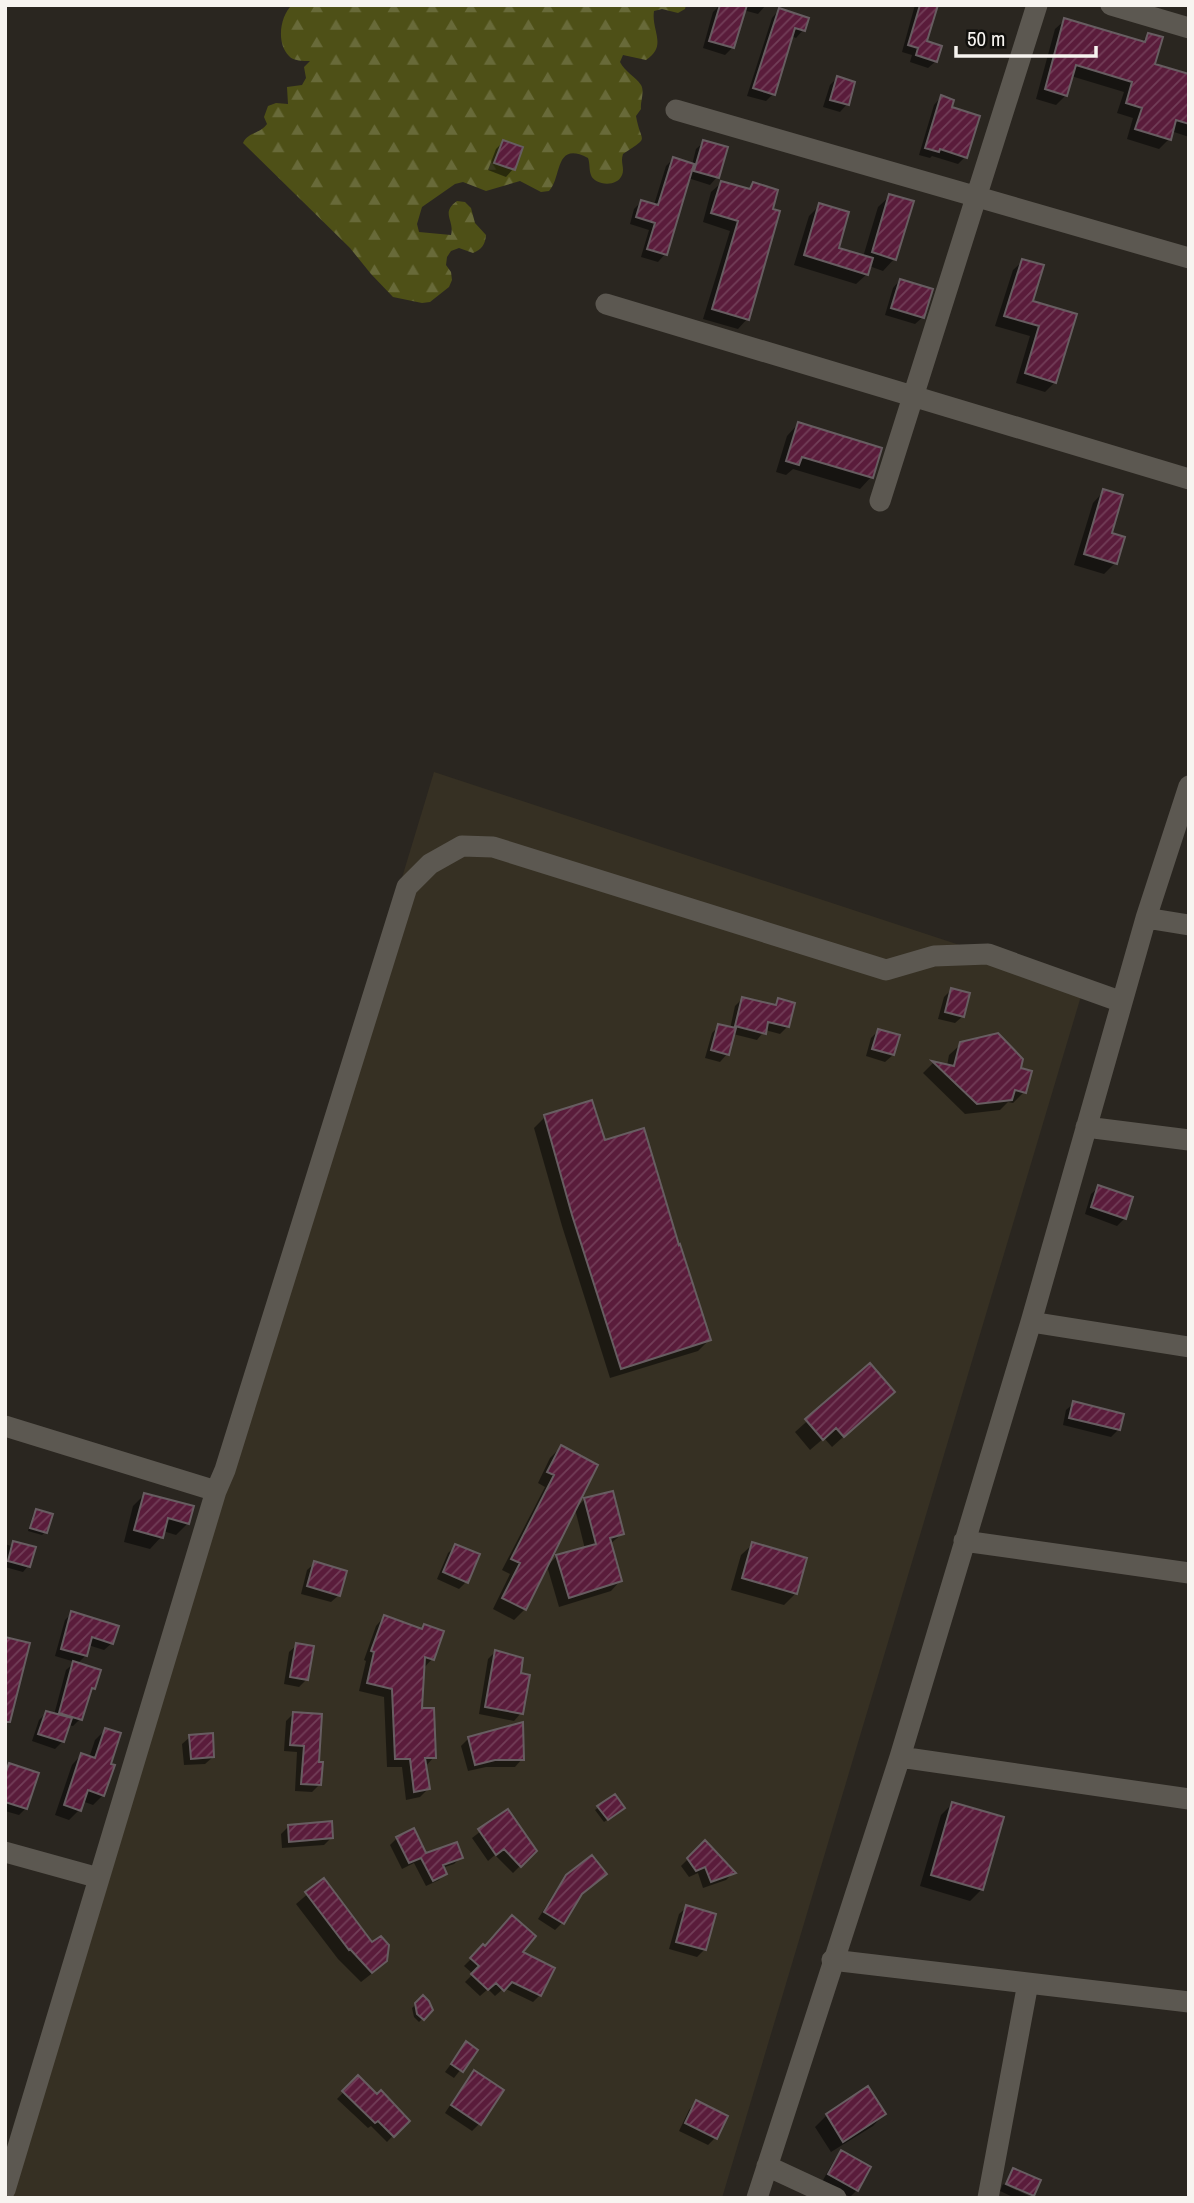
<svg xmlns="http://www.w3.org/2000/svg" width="1194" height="2203" font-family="'Archivo Narrow',sans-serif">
<defs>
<pattern id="forest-firs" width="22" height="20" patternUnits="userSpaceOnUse" patternTransform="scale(1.75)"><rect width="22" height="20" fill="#4e5017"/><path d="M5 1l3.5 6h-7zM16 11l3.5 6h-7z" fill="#686a39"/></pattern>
<pattern id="building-hatch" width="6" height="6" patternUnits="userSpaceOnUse" patternTransform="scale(1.75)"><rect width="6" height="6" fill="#5a1c3b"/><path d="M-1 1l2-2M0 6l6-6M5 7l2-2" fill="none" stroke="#723e58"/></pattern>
</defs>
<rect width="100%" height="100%" fill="#2a2620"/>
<!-- built -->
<path fill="#363023" d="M434,772L1084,986L722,2198H5V2190Z"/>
<!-- forest -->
<path fill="url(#forest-firs)" d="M292,5H686L685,9L678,13L662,9L654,11C651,31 668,45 646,60L623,55L620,62C625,72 635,76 641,85C645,92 640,102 641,109L636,116C641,145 651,135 623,154C620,162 625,168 622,175C617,188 594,185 591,175C589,170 590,163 588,158C554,140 562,178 549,191L541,192L520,181L486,191L463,182L455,184L422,207L417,224L419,232L451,235C455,220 440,213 457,201L465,202L471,208L475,223L486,235C485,245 482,249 473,253L459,248L451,251L447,257L446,265L451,272L452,280L449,287L430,302L422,303L393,297L371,274L350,248L243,143C248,132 260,134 267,124L264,117L268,106L276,103L288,104L287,87L302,85L306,78L304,67L310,61C304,61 293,61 289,56C276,43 280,16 292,5Z"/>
<!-- shadow -->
<path fill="#0007" d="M720,5H766L758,14L743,10L732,48L725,55L703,48L713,12Z
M915,5H936L925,42L936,61L928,68L910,62L912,55L902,52Z
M779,10L803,30L796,38L791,36L773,94L766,101L747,96L772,18Z
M1065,20L1141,42L1149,35L1152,65L1189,83V137L1171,131L1169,139L1159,149L1127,139L1133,118L1117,113L1124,92L1071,76L1066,95L1056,105L1036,99L1055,29Z
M837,78L847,104L840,112L823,107L830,85Z
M941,97L950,109L965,157L958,164L932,156L930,158L919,155L934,105Z
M503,142L513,169L506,177L488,170L496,149Z
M704,142L717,177L710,185L688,178L665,254L658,262L641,257L649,230L630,224L634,209L642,201L654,205L666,166L673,159L692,165L696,149Z
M721,183L747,190L753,184L747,319L738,329L703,319L730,231L703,222L711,192Z
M890,196L894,259L883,271L869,266L867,274L856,284L794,265L809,216L820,205L837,249L863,257L878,207Z
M1023,261L1030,302L1075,315L1055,382L1045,392L1016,383L1030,336L995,326L1013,270Z
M900,280L923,317L915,324L885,315L893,288Z
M798,424L871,477L860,489L793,469L786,475L776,472L787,436Z
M1104,491L1115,563L1104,574L1074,565L1093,503Z
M951,990L963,1016L955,1023L938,1019L944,997Z
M742,999L772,1006L778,1000L787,1027L780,1034L765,1030L757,1040L733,1034L727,1054L720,1062L705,1058L712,1033L719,1026L730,1029L735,1006Z
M878,1031L893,1055L885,1062L866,1056L871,1038Z
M961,1044L1019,1069L1024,1092L1013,1103L1008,1102L1000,1110L965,1114L923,1073L933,1063L947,1066L949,1055Z
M545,1117L604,1142L709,1340L698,1351L610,1378L562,1226L534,1128Z
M1099,1187L1131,1198L1124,1219L1117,1226L1085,1214L1091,1194Z
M870,1365L881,1403L832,1447L824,1438L810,1450L795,1432Z
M1074,1403L1118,1430L1111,1437L1063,1425L1066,1410Z
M561,1447L576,1508L585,1499L622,1534L610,1544L620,1581L611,1591L559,1607L547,1566L557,1556L585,1549L575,1509L525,1609L514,1620L493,1609L510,1574L502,1570L545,1487L538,1483L550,1458Z
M144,1495L188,1523L176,1535L163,1531L161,1537L150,1549L124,1542L133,1506Z
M37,1511L45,1532L42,1535L28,1531L33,1514Z
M14,1543L28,1566L23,1572L5,1567V1544L11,1546Z
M753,1544L805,1559L795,1594L784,1605L731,1590L741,1555Z
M456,1546L466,1582L459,1589L437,1579L448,1553Z
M315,1563L339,1595L331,1602L301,1594L307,1570Z
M72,1613L112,1643L104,1650L88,1645L86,1655L77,1664L94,1688L89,1693L80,1719L73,1726L68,1725L63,1741L55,1749L32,1741L39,1720L46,1713L54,1715L66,1670L75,1662L55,1656L65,1620Z
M384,1617L420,1630L425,1626L432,1659L423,1669L420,1710L434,1757L425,1767L428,1789L420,1797L406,1800L402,1767H387L384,1697L359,1691L366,1661L364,1660L376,1626Z
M297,1645L306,1680L299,1687L284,1684L289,1652Z
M495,1652L519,1675L521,1713L514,1721L479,1714L488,1659Z
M293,1714L317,1763L319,1785L312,1792L295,1791L297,1752L284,1751L286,1721Z
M105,1730L109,1765L103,1795L93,1805L82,1801L79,1810L69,1820L55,1815L72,1765L81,1755L89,1758L95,1740Z
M190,1737L213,1757L205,1764L184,1765L182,1744Z
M469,1738L522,1759L515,1767H486L468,1771L461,1746Z
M9,1765L26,1808L19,1815L5,1811V1770Z
M952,1804L982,1889L970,1901L920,1886L941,1815Z
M599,1807L620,1811L604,1822L595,1810Z
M507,1811L535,1851L513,1873L495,1855L488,1861L472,1838Z
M288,1827L331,1838L324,1845L282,1848L281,1834Z
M397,1838L425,1855L461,1857L454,1864L442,1868L445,1873L439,1880L426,1886L414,1863L402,1869L390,1845Z
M705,1842L733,1873L726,1880L703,1888L698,1873L689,1877L681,1866Z
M605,1874L579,1896L562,1923L555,1930L538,1919L559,1885L567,1877Z
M324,1880L375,1971L361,1982L338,1959L296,1904Z
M687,1907L704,1950L697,1957L669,1949L679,1914Z
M483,1947L520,1952L540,1995L533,2002L504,1988L495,1996L488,1989L480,1996L465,1982L473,1974L464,1966Z
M423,1998L431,2010L419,2022L414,2017L412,2008Z
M466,2044L476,2050L454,2078L445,2072Z
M474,2072L479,2124L472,2131L445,2113L467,2079Z
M358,2077L407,2121L387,2142L371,2126L368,2128L337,2099Z
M868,2089L884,2114L873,2126L831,2152L815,2127L827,2115Z
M696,2102L715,2138L708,2145L679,2131L689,2110Z
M841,2152L857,2190L850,2197L822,2182L834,2160Z
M1003,2184L1031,2197L1015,2198L1000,2191Z"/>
<!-- building -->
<path fill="url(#building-hatch)" stroke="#675d61" stroke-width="2" d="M720,5H747L734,48L709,41Z
M920,5H938L927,41L942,46L937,62L916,55L918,48L908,45Z
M779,8L809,18L805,31L795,28L775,95L753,88Z
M1064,18L1145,42L1148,33L1163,37L1155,64L1189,74V124L1176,120L1171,140L1135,129L1142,108L1126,103L1132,82L1076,65L1067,96L1045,89Z
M837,76L855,82L849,105L830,100Z
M941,95L954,100L952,107L980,116L967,158L940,149L939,152L925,148Z
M503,140L523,147L515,170L494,163Z
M703,140L728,147L719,178L694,171Z
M673,157L694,164L667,255L647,249L655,223L636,217L641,200L658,205Z
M721,181L750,189L753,182L778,190L773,209L780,211L749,320L712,309L738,221L711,213Z
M889,194L914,201L896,260L872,252Z
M819,203L849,212L839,248L873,258L868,275L804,255Z
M1022,259L1044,265L1033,301L1077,314L1056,383L1025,373L1039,326L1004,316Z
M900,279L933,289L924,318L891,308Z
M798,422L882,448L873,478L802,457L799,465L786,461Z
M1103,489L1123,495L1112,533L1125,537L1117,564L1084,554Z
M951,988L970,993L964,1017L945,1012Z
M742,997L776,1005L778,998L795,1003L789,1027L768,1022L766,1034L735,1026Z
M718,1024L736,1028L729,1055L711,1050Z
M878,1029L900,1035L894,1055L872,1049Z
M998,1033L1023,1059L1021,1068L1032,1071L1026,1093L1015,1090L1012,1100L977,1104L932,1061L954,1066L960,1042Z
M592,1100L605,1140L644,1128L679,1245L680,1244L711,1340L621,1369L572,1215L544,1115Z
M1098,1185L1133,1197L1126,1219L1091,1207Z
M870,1363L895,1392L844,1437L836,1428L823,1440L805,1419Z
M1073,1401L1124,1414L1120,1430L1069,1418Z
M561,1445L598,1465L526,1610L502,1598L520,1563L511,1559L554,1475L547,1472Z
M613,1491L624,1534L610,1538L622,1581L569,1598L556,1555L596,1544L584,1498Z
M144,1493L194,1506L189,1524L168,1518L163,1538L134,1530Z
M36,1509L53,1514L47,1533L30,1528Z
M13,1541L36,1547L30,1567L8,1561Z
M752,1542L807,1558L797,1594L742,1578Z
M455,1544L480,1554L468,1583L443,1572Z
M314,1561L347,1571L340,1596L307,1586Z
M71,1611L119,1626L113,1644L92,1637L87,1656L61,1649Z
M384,1615L422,1629L424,1624L444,1631L434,1660L425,1657L422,1708H434L436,1758H425L430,1789L414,1792L410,1759H395L392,1689L367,1683L374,1652L371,1651Z
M5,1637L30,1643L10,1722H5Z
M296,1643L314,1646L308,1680L290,1677Z
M495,1650L523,1658L521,1673L530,1675L523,1714L485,1707Z
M73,1661L101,1670L95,1689L92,1688L82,1720L59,1713Z
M46,1711L72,1718L64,1742L38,1734Z
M293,1712L322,1714L319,1762H323L321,1785L301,1784L304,1746L290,1745Z
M523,1722L524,1760H495L475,1765L468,1737Z
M105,1728L121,1733L111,1764L115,1765L104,1796L88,1790L81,1811L64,1805L81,1753L95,1758Z
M213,1733L214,1757L191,1759L189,1735Z
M9,1763L39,1773L27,1809L5,1802V1775Z
M615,1794L625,1808L608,1820L597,1806Z
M952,1802L1004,1817L983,1890L931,1875Z
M508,1809L537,1851L521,1867L504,1849L496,1855L478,1829Z
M332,1821L333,1838L289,1842L288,1825Z
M414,1828L426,1853L457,1842L463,1858L443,1865L447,1874L433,1881L421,1858L409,1863L396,1837Z
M705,1840L736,1873L711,1882L705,1867L696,1871L687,1858Z
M592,1855L607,1874L582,1894L564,1924L544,1912L566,1875Z
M324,1878L372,1942L381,1936L389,1945L387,1961L372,1973L350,1949L349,1950L305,1892Z
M686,1905L716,1914L706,1950L676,1942Z
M512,1915L536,1936L523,1952L555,1968L541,1996L512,1982L504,1991L496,1983L488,1990L471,1974L479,1966L470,1958L483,1944L485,1946Z
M423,1995L429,2001L433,2010L424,2020L417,2014L415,2003Z
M466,2041L478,2050L463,2072L451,2064Z
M474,2070L504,2090L481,2125L451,2105Z
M358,2075L377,2094L381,2090L410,2121L394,2137L378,2121L375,2123L342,2091Z
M868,2086L886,2114L843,2142L826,2114Z
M696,2100L728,2116L717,2139L685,2123Z
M841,2150L871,2167L858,2191L828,2174Z
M1013,2168L1041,2180L1034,2196L1006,2184Z"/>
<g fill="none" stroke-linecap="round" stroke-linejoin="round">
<!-- minor -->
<path stroke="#5c5851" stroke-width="21" d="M1111,5L1189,28
M676,110L1189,258
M606,304L1189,479
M880,501L1037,5
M1146,918L1189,925
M1086,1127L1189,1140
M1031,1322L1189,1347
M5,1426L216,1491
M964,1541L1189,1573
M900,1757L1189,1799
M5,1852L99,1878
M832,1960L1189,2002
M767,2166L836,2198
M5,2190L216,1491L225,1470L407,887L430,864L462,846L493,847L886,970L934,956L988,954L1122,1002
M757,2198L900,1757L1031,1322L1146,918L1189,786
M988,2198L1028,1983"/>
</g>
<!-- border -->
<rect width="1194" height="2203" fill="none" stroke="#f7f4f0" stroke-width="14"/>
<!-- scale -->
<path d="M956 46v10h140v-10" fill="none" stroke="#f7f4f0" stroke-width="3.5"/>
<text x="967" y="46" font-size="21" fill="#f7f4f0" stroke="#11100d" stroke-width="5" paint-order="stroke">50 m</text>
</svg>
